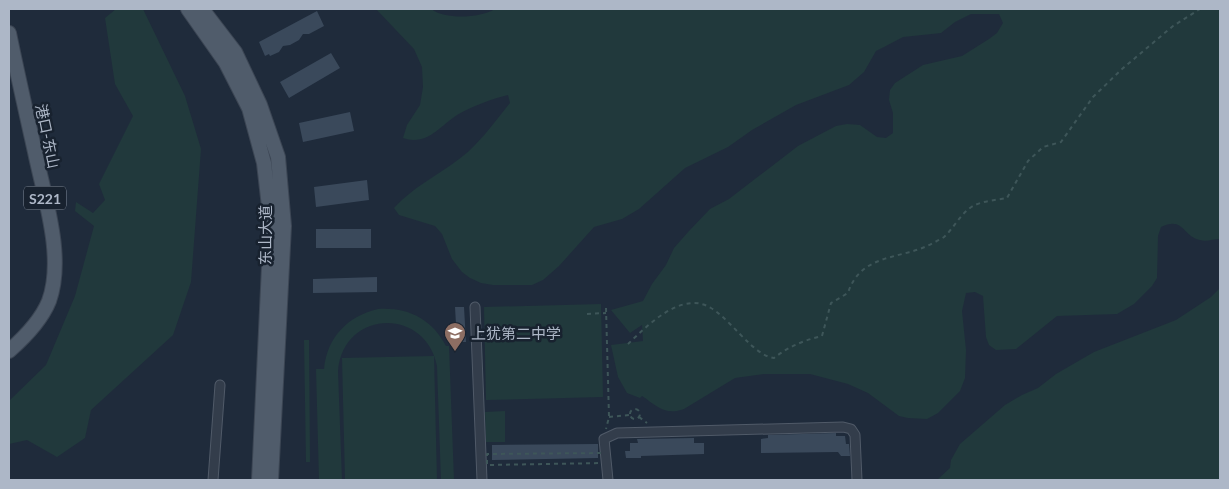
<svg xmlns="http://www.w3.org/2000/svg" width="1229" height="489" font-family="Lato,'Noto Sans SC',sans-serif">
<rect width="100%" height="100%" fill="#1f2b3b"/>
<!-- green -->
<path fill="#21393c" d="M116,9H143L185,96L201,149L191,282L173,335L91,410L85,438L57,457L27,440L9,444V401L46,365L75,296L94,226L75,211L76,202L93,213L105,200L99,184L133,116L115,84L105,18Z
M376,9H431C446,20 480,18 495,9H1220V239C1214,239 1206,242 1200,240C1182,236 1184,216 1161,227L1158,236L1157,278L1152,286L1134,304L1117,314L1057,316L1016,349L996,350L989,345L986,337L983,296L975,292L966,293L962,311L966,350L965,378L960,391L938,413L927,419L908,418L899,416L868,393L848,384L810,374H764L735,378L684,409C665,416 657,406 642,396L640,398L627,393L618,377L611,345L643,341L642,325L630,333L611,310L643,301L652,284L666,265L674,248L689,231L710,209L729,199L798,146L836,126L847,124L860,125L877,137L886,138L893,133V113L889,100L890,90L895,83L923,65L962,56L989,39L997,33L1003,23L999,14H971L955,22L941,33L903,37L884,47L876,51L864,72L849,85L796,105L752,130L728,147L685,168L639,209L622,219L594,227L559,266L543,280L532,285H493L481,283L470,278L462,272L452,259L442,234L435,226L399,215L394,208C416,184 445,172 469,151C484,137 497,119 510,103L508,95C494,98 470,107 457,115C439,127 427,146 403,138L407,125L420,105L423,87L422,67L414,49Z
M1220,288V480H937L950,468L951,460L960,444L1005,405L1022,395L1038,388L1056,374L1094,352L1176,320L1211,297Z
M601,304L603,397L486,400L484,307Z
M378,309C408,307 432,319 446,346H449L454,480H441L437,366C425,306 343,310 338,371L342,480H319L316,369H324C327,337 348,316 378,309Z
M304,340H309L310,462H306Z
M434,356L437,480H345L342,358Z
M505,411V442H486L485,412Z"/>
<!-- building -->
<path fill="#3a495b" d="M317,11L324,26L309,34H303L299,40L290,45L283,46L279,52L270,56L269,54L265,56L259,42Z
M331,53L340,68L289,98L280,82Z
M350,112L354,131L303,142L299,123Z
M367,180L369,200L316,207L314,187Z
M316,229H371V248H316Z
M377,277V292L313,293V279Z
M455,307H464L466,342H457Z
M836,433V436H845L846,444H849L850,456H841L838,452L761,453V439L768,438V435Z
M694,438V443H704V454L641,456V458H626L625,451H630V443H638L637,439Z
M598,444V458L492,460V445Z"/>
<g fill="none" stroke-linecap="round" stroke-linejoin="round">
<!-- street casing -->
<g stroke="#505a68" stroke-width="11">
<path id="street" d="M475,307L482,480
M213,480L220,385
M608,480L604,439L617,433L843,427L851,429L855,435L857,480"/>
</g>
<!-- primary casing -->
<g stroke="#3c4654" stroke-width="16">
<path id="primary" d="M188,9L226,63L249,108L264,163L271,224L259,480
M202,9L235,52L260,105L278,157L284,226L271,480
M9,33C17,72 26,112 35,152C44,196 65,257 49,301C41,321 25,337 9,351"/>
</g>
<!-- path -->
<path stroke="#3e5659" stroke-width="2" stroke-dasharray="4 4" stroke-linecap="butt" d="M606,308L609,417L606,429
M587,314L606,313
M628,344C648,325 682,290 711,308C723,315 738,333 748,342C755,349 765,357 774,358C788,347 804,340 822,336L831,303L848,293C861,252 903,260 933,243C937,241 941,239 944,237C954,228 960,214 973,206C982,201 997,200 1007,198L1028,161L1043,147L1061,142L1093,97L1122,69L1173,26L1200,9
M630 414a5 5 0 1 1 10 0a5 5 0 1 1-10 0Z
M609,417L629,415
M639,417L647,423
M604,453V463L487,465V454Z"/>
<!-- street -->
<use href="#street" stroke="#333d4b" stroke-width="9"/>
<!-- primary -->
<use href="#primary" stroke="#505c6b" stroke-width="14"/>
</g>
<!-- icons -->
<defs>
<g id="school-pin" transform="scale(1.125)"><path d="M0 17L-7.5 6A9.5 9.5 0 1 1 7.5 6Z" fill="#8d6e63" stroke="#18222f"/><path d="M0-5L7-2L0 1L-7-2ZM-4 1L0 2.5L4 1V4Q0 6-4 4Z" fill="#fff"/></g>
</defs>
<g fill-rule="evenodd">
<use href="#school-pin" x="455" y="333"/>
</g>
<g text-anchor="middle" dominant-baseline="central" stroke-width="5" stroke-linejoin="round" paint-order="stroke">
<!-- shield labels -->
<rect fill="#18222f" stroke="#808a99" stroke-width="1" x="24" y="186.5" width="42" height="23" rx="4"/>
<g font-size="14" font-weight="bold" fill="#adb7c7">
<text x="45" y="198">S221</text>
</g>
<!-- street labels -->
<g font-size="15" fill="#adb7c7" stroke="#18222f">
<text transform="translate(48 136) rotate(78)">港口-东山</text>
<text transform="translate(265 235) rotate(-90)">东山大道</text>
</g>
<!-- poi labels -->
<g font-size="15" fill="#adb7c7" stroke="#18222f" text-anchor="start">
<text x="471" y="333">上犹第二中学</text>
</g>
</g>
<!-- border -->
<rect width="1229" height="489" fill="none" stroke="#adb7c7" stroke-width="20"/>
</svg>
